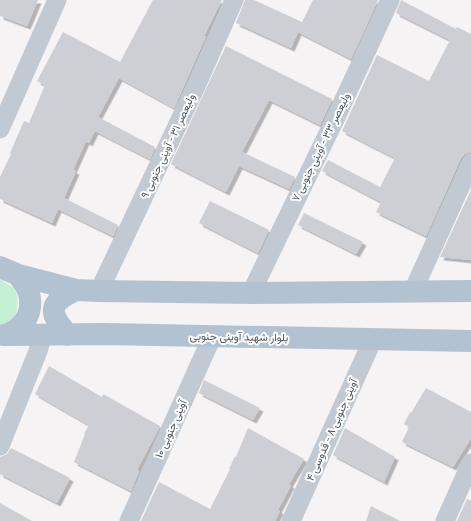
<svg xmlns="http://www.w3.org/2000/svg" width="471" height="521" font-family="Karla,Vazirmatn,sans-serif">
<defs>
<filter id="shadow"><feDropShadow dx="3.5" dy="3.5" stdDeviation="0" flood-color="#0004"/></filter>
</defs>
<rect width="100%" height="100%" fill="#f5f3f3"/>
<!-- green -->
<path fill="#c3f1d5" d="M0,279C4,282 10,285 13,288C21,296 17,311 14,319L4,324H0Z"/>
<!-- building -->
<path fill="#cdcfd5" filter="url(#shadow)" d="M0,0H38L27,26L0,16Z
M153,0H222L204,36H206L174,108L119,78L98,117L155,147L150,159L95,131L89,143L86,141L73,170L76,171L64,198L118,225L113,236L58,209L52,223L0,199V177L11,154L10,153L24,121L29,123L45,85L37,81L63,32L120,62Z
M245,0H254L302,22L313,0H378L351,59L298,32L291,48L236,23Z
M401,0L456,29L457,27L471,34V152L465,154L461,158L426,236L376,212L381,202L322,171L328,160L380,187L395,158L342,131L377,55L429,81L450,40L396,13Z
M226,46L332,99L320,125L269,100L242,152L295,177L289,189L239,166L226,192L171,164Z
M471,190V260L440,257Z
M210,201L269,230L258,253L199,223Z
M304,213L363,242L356,254L298,225Z
M49,366L102,397L103,394L160,426L137,470L139,471L131,491L74,462L85,434H84L89,425L35,394Z
M204,380L260,408L253,420L199,393Z
M426,388L471,412V438L453,467L402,442L409,427L404,424L410,412L411,413Z
M248,428L304,459L289,484L291,485L278,510L280,511L275,521H141L159,482L210,509L230,469H229L235,456L236,457Z
M345,428L395,457L384,482L333,455Z
M11,448L70,478L57,503L0,474V457L7,454Z
M467,499L471,501V521H457Z
M0,503L32,521H0Z
M371,506L400,521H366Z"/>
<g fill="none" stroke-linecap="round" stroke-linejoin="round">
<!-- minor -->
<path stroke="#c1cad2" stroke-width="19" d="M0,129L57,0
M99,291L197,84L234,0
M413,291L471,163
M251,293L336,117L390,0
M0,446L38,351L43,334
M129,521L212,337
M291,521L373,339
M445,521L471,463"/>
<!-- primary -->
<path stroke="#b3c2d1" stroke-width="22" d="M0,267C5,270 13,271 17,275C20,276 21,280 23,282C35,298 32,320 14,331C11,333 8,335 3,335
M18,275L76,290L99,291L251,293L471,291
M7,335L104,334L471,341
M68,335C48,312 48,303 76,290"/>
</g>
<g text-anchor="middle" dominant-baseline="central" stroke-width="4" stroke-linejoin="round" paint-order="stroke">
<!-- street labels -->
<g font-size="11" fill="#4a5661" stroke="#fff">
<text transform="translate(168 146) rotate(-65)">ولیعصر ۳۱ - آوینی جنوبی ۹</text>
<text transform="translate(321 147) rotate(-64)">ولیعصر ۳۳ - آوینی جنوبی ۷</text>
<text transform="translate(239 337) rotate(1)">بلوار شهید آوینی جنوبی</text>
<text transform="translate(171 429) rotate(-66)">آوینی جنوبی ۱۰</text>
<text transform="translate(332 430) rotate(-66)">آوینی جنوبی ۸ - قدوسی ۴</text>
</g>
</g>
</svg>
